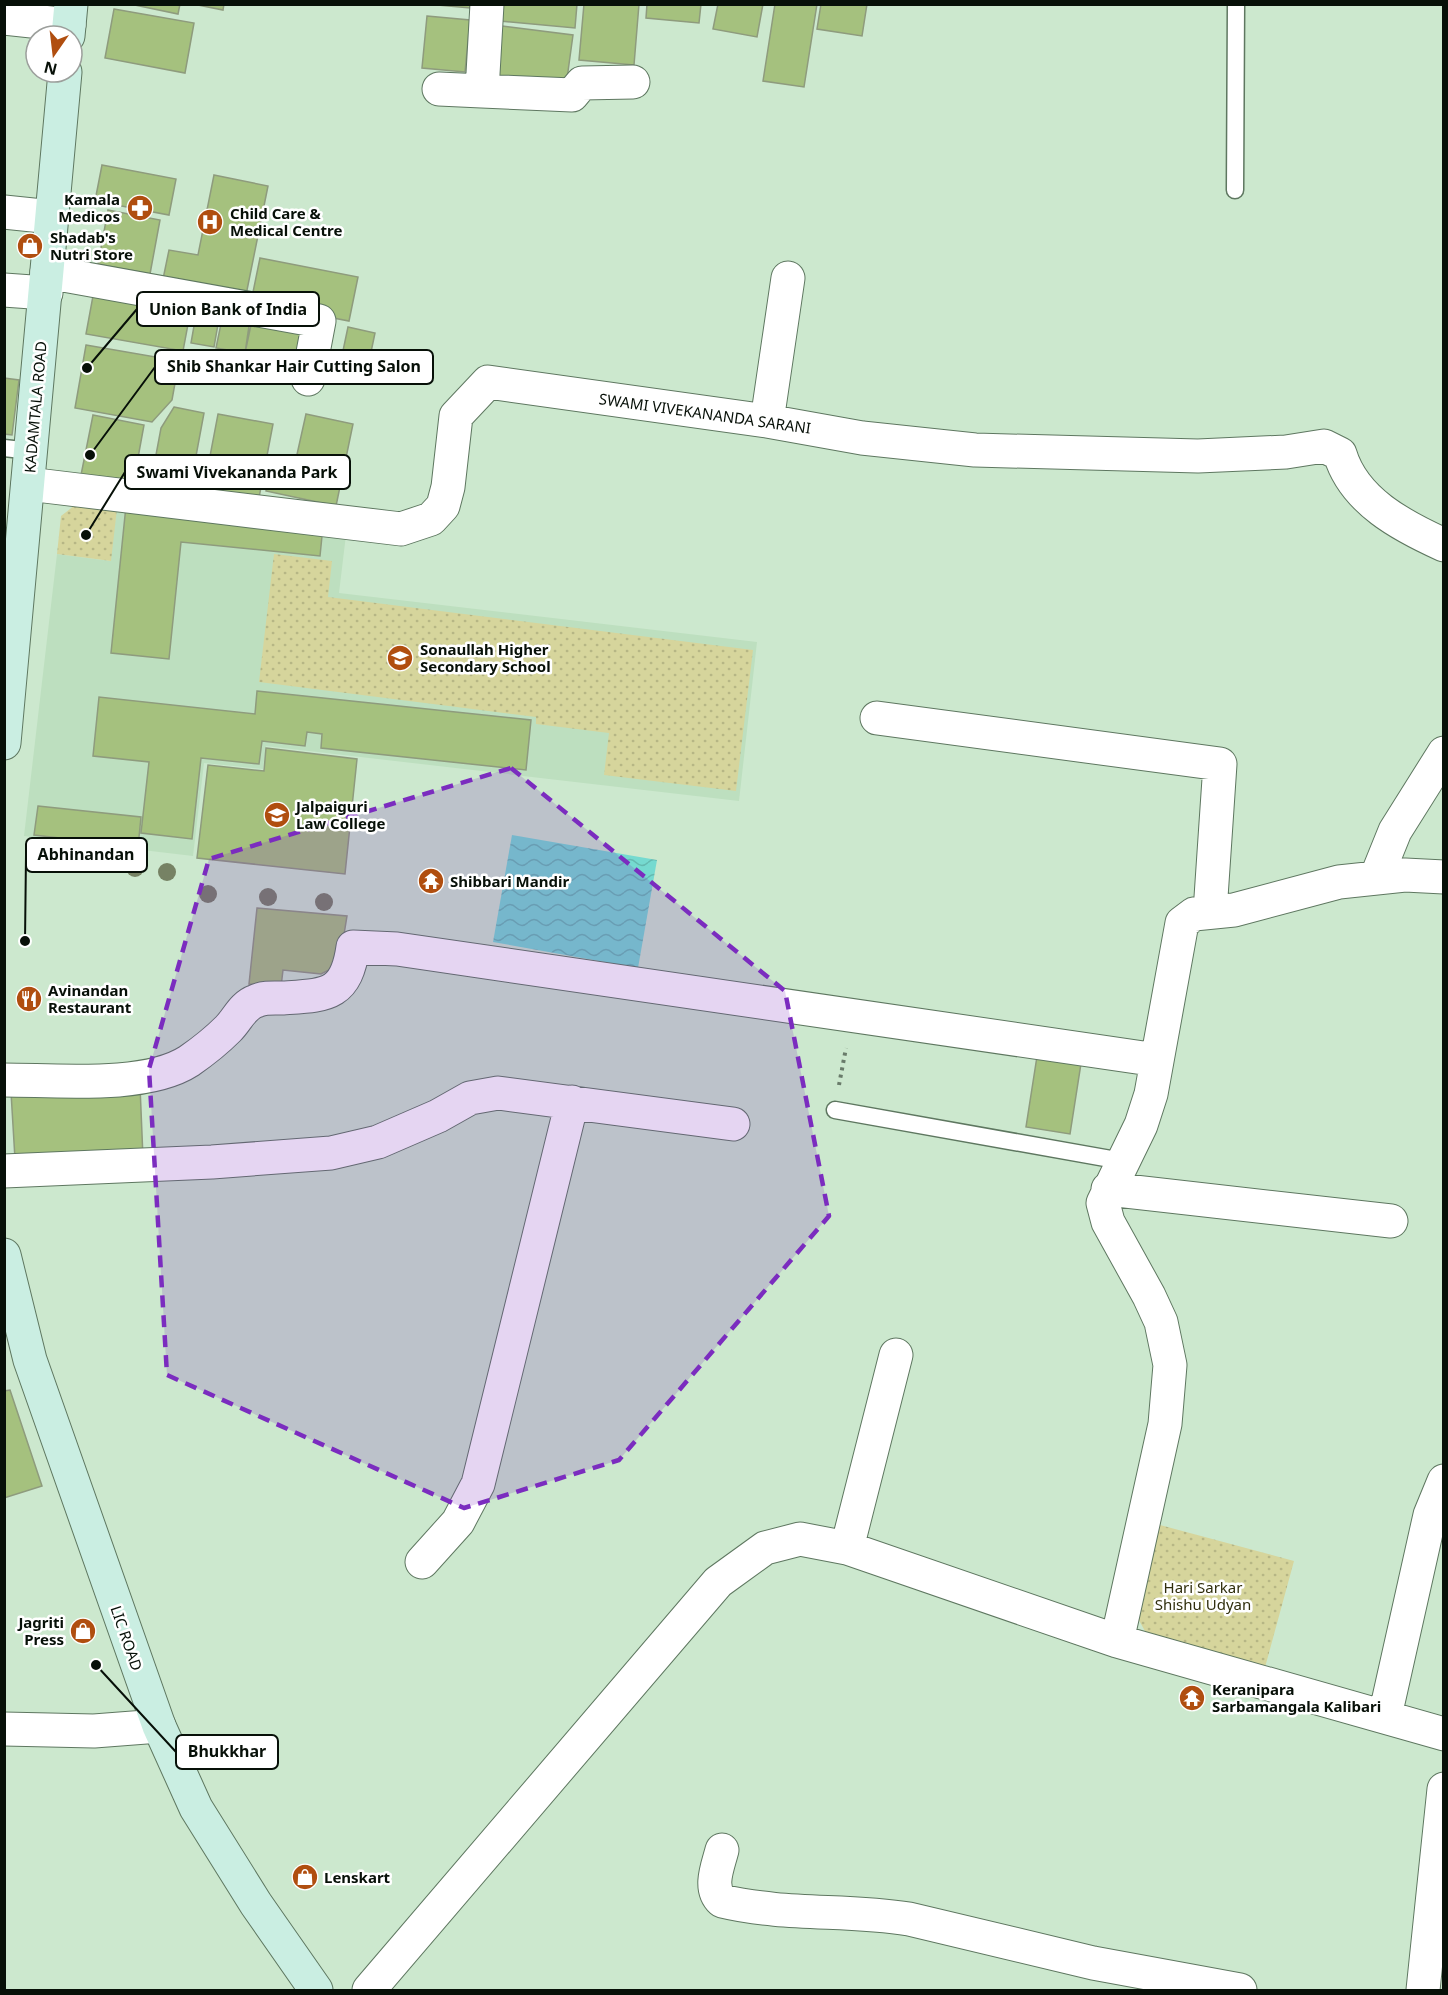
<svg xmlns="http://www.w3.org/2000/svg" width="1448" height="1995" font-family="'Noto Sans',sans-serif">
<defs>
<pattern id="park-dots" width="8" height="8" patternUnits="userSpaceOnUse" patternTransform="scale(1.5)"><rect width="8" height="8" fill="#d6d59c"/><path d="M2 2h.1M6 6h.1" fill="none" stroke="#b6b685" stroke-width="1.8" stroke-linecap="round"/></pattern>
<pattern id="water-waves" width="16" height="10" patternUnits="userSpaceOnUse" patternTransform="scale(1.5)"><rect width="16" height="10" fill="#75dad0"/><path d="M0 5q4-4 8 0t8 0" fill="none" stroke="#64bab1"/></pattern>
</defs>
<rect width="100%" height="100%" fill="#cce8ce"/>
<!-- built -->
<path fill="#bddfbf" d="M119,491L348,518L339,593L757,642L739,801L266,746L263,769L204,763L193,856L24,836L57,554L110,561Z"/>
<!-- park -->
<path fill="url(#park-dots)" d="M97,488L119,491L111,561L57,554L61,516Z
M274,554L332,561L328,597L753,650L736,791L604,775L609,733L536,724V717L259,682Z
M1160,1525L1294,1561L1264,1671L1150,1640L1136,1615Z"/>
<!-- water -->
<path fill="url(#water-waves)" d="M512,835L657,860L638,968L493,942Z"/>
<!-- building -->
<path fill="#a5c17e" stroke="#8e9b7d" stroke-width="1.5" d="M130,4H180L178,14Z
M193,4H224L223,10Z
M426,4H470V8Z
M501,4H577L575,28L500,21Z
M584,4H639L634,65L579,60Z
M647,4H701L699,23L646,18Z
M718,4H763L757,37L713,29Z
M775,4H817L804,87L763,81Z
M821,4H867L862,36L817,29Z
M114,9L194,23L185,73L105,58Z
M427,16L470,20L465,72L422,68Z
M502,26L573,35L566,86L496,76Z
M102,165L176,179L169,215L95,201Z
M214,175L268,186L245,300L162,284L169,250L198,255Z
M108,210L160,220L150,274L98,264Z
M260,258L358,277L349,321L251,302Z
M95,285L192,303L183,351L86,334Z
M197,309L220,313L214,347L191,343Z
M223,314L250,319L245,353L216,348Z
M252,320L301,329L295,362L245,353Z
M348,327L375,333L367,371L340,365Z
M86,345L179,361L172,400L152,422L75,408Z
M4,378L19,380L12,435L4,434Z
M174,407L204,413L191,483L178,481L150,487L161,428Z
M218,414L273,424L258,503L203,493Z
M306,414L353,424L336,506L266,491L272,463L294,468Z
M93,415L144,425L133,485L81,475Z
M127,496L324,516L320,556L181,542L169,659L111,653Z
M257,691L531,720L526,770L321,748L322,734L307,732L305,746L262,741L259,764L201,758L192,839L141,833L149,762L93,756L99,697L255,714Z
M266,748L357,759L345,874L197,858L208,765L264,771Z
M38,806L141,817L138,847L34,835Z
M257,908L347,916L340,959L333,968L321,974L283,970L281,987L249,984Z
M1038,1050L1082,1057L1070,1134L1026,1127Z
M140,1086L143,1158L15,1159L11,1092Z
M10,1390L42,1486L4,1498V1391Z"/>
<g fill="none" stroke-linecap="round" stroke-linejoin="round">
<!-- service casing -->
<g stroke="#5e7760" stroke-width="19">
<path id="service" d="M1235,190L1236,4
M4,448L31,451
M835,1110L1122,1161"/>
</g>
<!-- minor casing -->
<g stroke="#5e7760" stroke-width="35">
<path id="minor" d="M487,4L482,91L572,95L582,83L633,82
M4,18L69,25
M439,89L482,91
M4,212L52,217
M47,272L319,321L308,379
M4,290L46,293
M767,421L788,278
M28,484L401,529L431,519L443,506L448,487L456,416L488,382L767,421L862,438L975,450L1198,456L1286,452L1324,446L1340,454C1354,501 1402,526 1444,545
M877,718L1220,764L1210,912
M1376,878L1395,831L1444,753
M4,1080C56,1080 146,1089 189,1061C202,1052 216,1041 228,1029C238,1019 242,1006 256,1001C264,997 274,998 283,998C327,995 346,996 353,947L397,949L1157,1060
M4,1171L212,1162L331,1153L378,1142L438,1116L470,1098L498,1093L733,1124
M1108,1189L1391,1221
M847,1548L896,1355
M422,1562L458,1522L478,1484L572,1102
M1117,1641L1165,1424L1170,1365L1161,1322L1149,1296L1108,1222L1103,1203L1141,1125L1151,1094L1182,923L1194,914L1234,910L1339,882L1405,875L1444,877
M1385,1716L1430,1515L1444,1481
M4,1729L94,1731L159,1726
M722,1850C718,1866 708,1888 722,1901C784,1916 847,1909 909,1919L1093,1963L1240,1990
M369,1990L718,1582L765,1548L800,1539L847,1548L1117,1641L1444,1734
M1423,1990L1444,1789"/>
</g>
<!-- secondary casing -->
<g stroke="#5e7760" stroke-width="35">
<path id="secondary" d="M68,36L71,4
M4,743L65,72
M4,1255L30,1360L159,1726L196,1808L256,1904L316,1990"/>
</g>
<!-- path -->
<path stroke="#697b6a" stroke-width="4" stroke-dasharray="3 4.5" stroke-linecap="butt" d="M839,1085L846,1048"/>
<!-- service -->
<use href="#service" stroke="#fff" stroke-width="16"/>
<!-- minor -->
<use href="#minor" stroke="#fff" stroke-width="33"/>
<!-- secondary -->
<use href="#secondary" stroke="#caeee2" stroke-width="33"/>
</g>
<!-- trees -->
<g fill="#768264">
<circle cx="97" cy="863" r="9"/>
<circle cx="135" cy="868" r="9"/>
<circle cx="167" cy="872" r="9"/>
<circle cx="208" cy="894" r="9"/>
<circle cx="268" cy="897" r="9"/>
<circle cx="324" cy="902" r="9"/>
</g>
<!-- marked area -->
<path fill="#7b2cbf" fill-opacity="0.2" stroke="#7b2cbf" stroke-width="4.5" stroke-dasharray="12 8" stroke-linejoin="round" d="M511,768L785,991L829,1216L619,1460L464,1508L167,1375L149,1069L209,859Z"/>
<!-- icons -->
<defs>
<g id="pharmacy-disc" transform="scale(1.35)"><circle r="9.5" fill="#b04e0f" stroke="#fff"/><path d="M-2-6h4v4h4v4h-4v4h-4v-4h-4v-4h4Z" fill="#fff"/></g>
<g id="hospital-disc" transform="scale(1.35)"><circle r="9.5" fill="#b04e0f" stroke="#fff"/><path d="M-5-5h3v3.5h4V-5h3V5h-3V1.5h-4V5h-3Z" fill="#fff"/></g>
<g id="shop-disc" transform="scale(1.35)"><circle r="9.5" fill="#b04e0f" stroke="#fff"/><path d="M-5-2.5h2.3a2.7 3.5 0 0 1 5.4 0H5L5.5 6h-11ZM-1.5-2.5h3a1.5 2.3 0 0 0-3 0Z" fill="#fff"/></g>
<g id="school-disc" transform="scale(1.35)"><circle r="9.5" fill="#b04e0f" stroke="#fff"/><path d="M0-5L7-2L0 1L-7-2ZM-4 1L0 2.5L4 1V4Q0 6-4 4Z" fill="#fff"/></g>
<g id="university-disc" transform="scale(1.35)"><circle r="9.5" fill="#b04e0f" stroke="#fff"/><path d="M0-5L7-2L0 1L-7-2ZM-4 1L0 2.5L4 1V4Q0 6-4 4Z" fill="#fff"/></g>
<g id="temple-disc" transform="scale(1.35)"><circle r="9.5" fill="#b04e0f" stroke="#fff"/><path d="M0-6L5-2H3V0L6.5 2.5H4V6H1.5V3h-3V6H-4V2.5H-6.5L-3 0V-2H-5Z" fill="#fff"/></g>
<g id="restaurant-disc" transform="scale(1.35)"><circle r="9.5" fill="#b04e0f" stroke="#fff"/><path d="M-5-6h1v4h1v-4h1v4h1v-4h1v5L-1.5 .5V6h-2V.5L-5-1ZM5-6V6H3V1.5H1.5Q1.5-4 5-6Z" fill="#fff"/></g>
</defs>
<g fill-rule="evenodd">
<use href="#pharmacy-disc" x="140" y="208"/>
<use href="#hospital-disc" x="210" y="222"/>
<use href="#shop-disc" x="30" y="246"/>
<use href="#school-disc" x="400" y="658"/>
<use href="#university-disc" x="277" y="815"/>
<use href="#temple-disc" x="431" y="881"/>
<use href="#restaurant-disc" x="29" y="999"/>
<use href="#shop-disc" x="83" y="1631"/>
<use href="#temple-disc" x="1192" y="1698"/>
<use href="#shop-disc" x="305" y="1877"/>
</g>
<g text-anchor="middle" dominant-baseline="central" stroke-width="5" stroke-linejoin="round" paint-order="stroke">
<!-- poi labels -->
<g font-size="15" font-weight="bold" fill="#071008" stroke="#fff" text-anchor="start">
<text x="120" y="199" text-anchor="end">Kamala<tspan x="120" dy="17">Medicos</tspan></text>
<text x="230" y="213">Child Care &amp;<tspan x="230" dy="17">Medical Centre</tspan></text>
<text x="50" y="237">Shadab's<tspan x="50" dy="17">Nutri Store</tspan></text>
<text x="420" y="649">Sonaullah Higher<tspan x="420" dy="17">Secondary School</tspan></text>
<text x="296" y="806">Jalpaiguri<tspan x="296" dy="17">Law College</tspan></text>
<text x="450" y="881">Shibbari Mandir</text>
<text x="48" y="990">Avinandan<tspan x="48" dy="17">Restaurant</tspan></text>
<text x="64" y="1622" text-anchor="end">Jagriti<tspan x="64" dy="17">Press</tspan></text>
<text x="1212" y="1689">Keranipara<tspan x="1212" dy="17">Sarbamangala Kalibari</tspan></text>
<text x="324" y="1877">Lenskart</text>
</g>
<!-- street labels -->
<g font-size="15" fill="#071008" stroke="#fff">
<text transform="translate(35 407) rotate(-85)">KADAMTALA ROAD</text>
<text transform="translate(705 413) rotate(8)">SWAMI VIVEKANANDA SARANI</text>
<text transform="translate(127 1638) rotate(71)">LIC ROAD</text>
</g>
<!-- park labels -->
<g font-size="15" fill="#302e0d" stroke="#fff">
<text x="1203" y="1587">Hari Sarkar<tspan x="1203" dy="17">Shishu Udyan</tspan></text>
</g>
</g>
<!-- callouts -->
<path fill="none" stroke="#071008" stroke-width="2" d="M87 368L137 309M90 455L155 367M86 535L125 472M25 941L26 855M96 1665L176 1752"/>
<g fill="#071008" stroke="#fff" stroke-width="2">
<circle cx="87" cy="368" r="6"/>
<circle cx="90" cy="455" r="6"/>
<circle cx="86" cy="535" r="6"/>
<circle cx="25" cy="941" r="6"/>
<circle cx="96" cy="1665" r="6"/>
</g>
<g fill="#fff" stroke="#071008" stroke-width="2">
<rect x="137" y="292" width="182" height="34" rx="6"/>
<rect x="155" y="350" width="278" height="34" rx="6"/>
<rect x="125" y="455" width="225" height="34" rx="6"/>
<rect x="26" y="838" width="121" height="34" rx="6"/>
<rect x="176" y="1735" width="102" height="34" rx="6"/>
</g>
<g font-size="16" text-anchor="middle" font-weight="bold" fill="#071008">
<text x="228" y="315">Union Bank of India</text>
<text x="294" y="372">Shib Shankar Hair Cutting Salon</text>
<text x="237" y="478">Swami Vivekananda Park</text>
<text x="86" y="860">Abhinandan</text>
<text x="227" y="1757">Bhukkhar</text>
</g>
<!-- border -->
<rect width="1448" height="1995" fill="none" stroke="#071008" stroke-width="12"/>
<!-- north arrow -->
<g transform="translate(54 54) rotate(194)"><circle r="28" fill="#ffffff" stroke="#9c9f9c" stroke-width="1.5"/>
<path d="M0-4.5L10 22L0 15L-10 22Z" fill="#b04e0f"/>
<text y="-9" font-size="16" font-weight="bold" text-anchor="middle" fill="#071008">N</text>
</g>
</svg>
